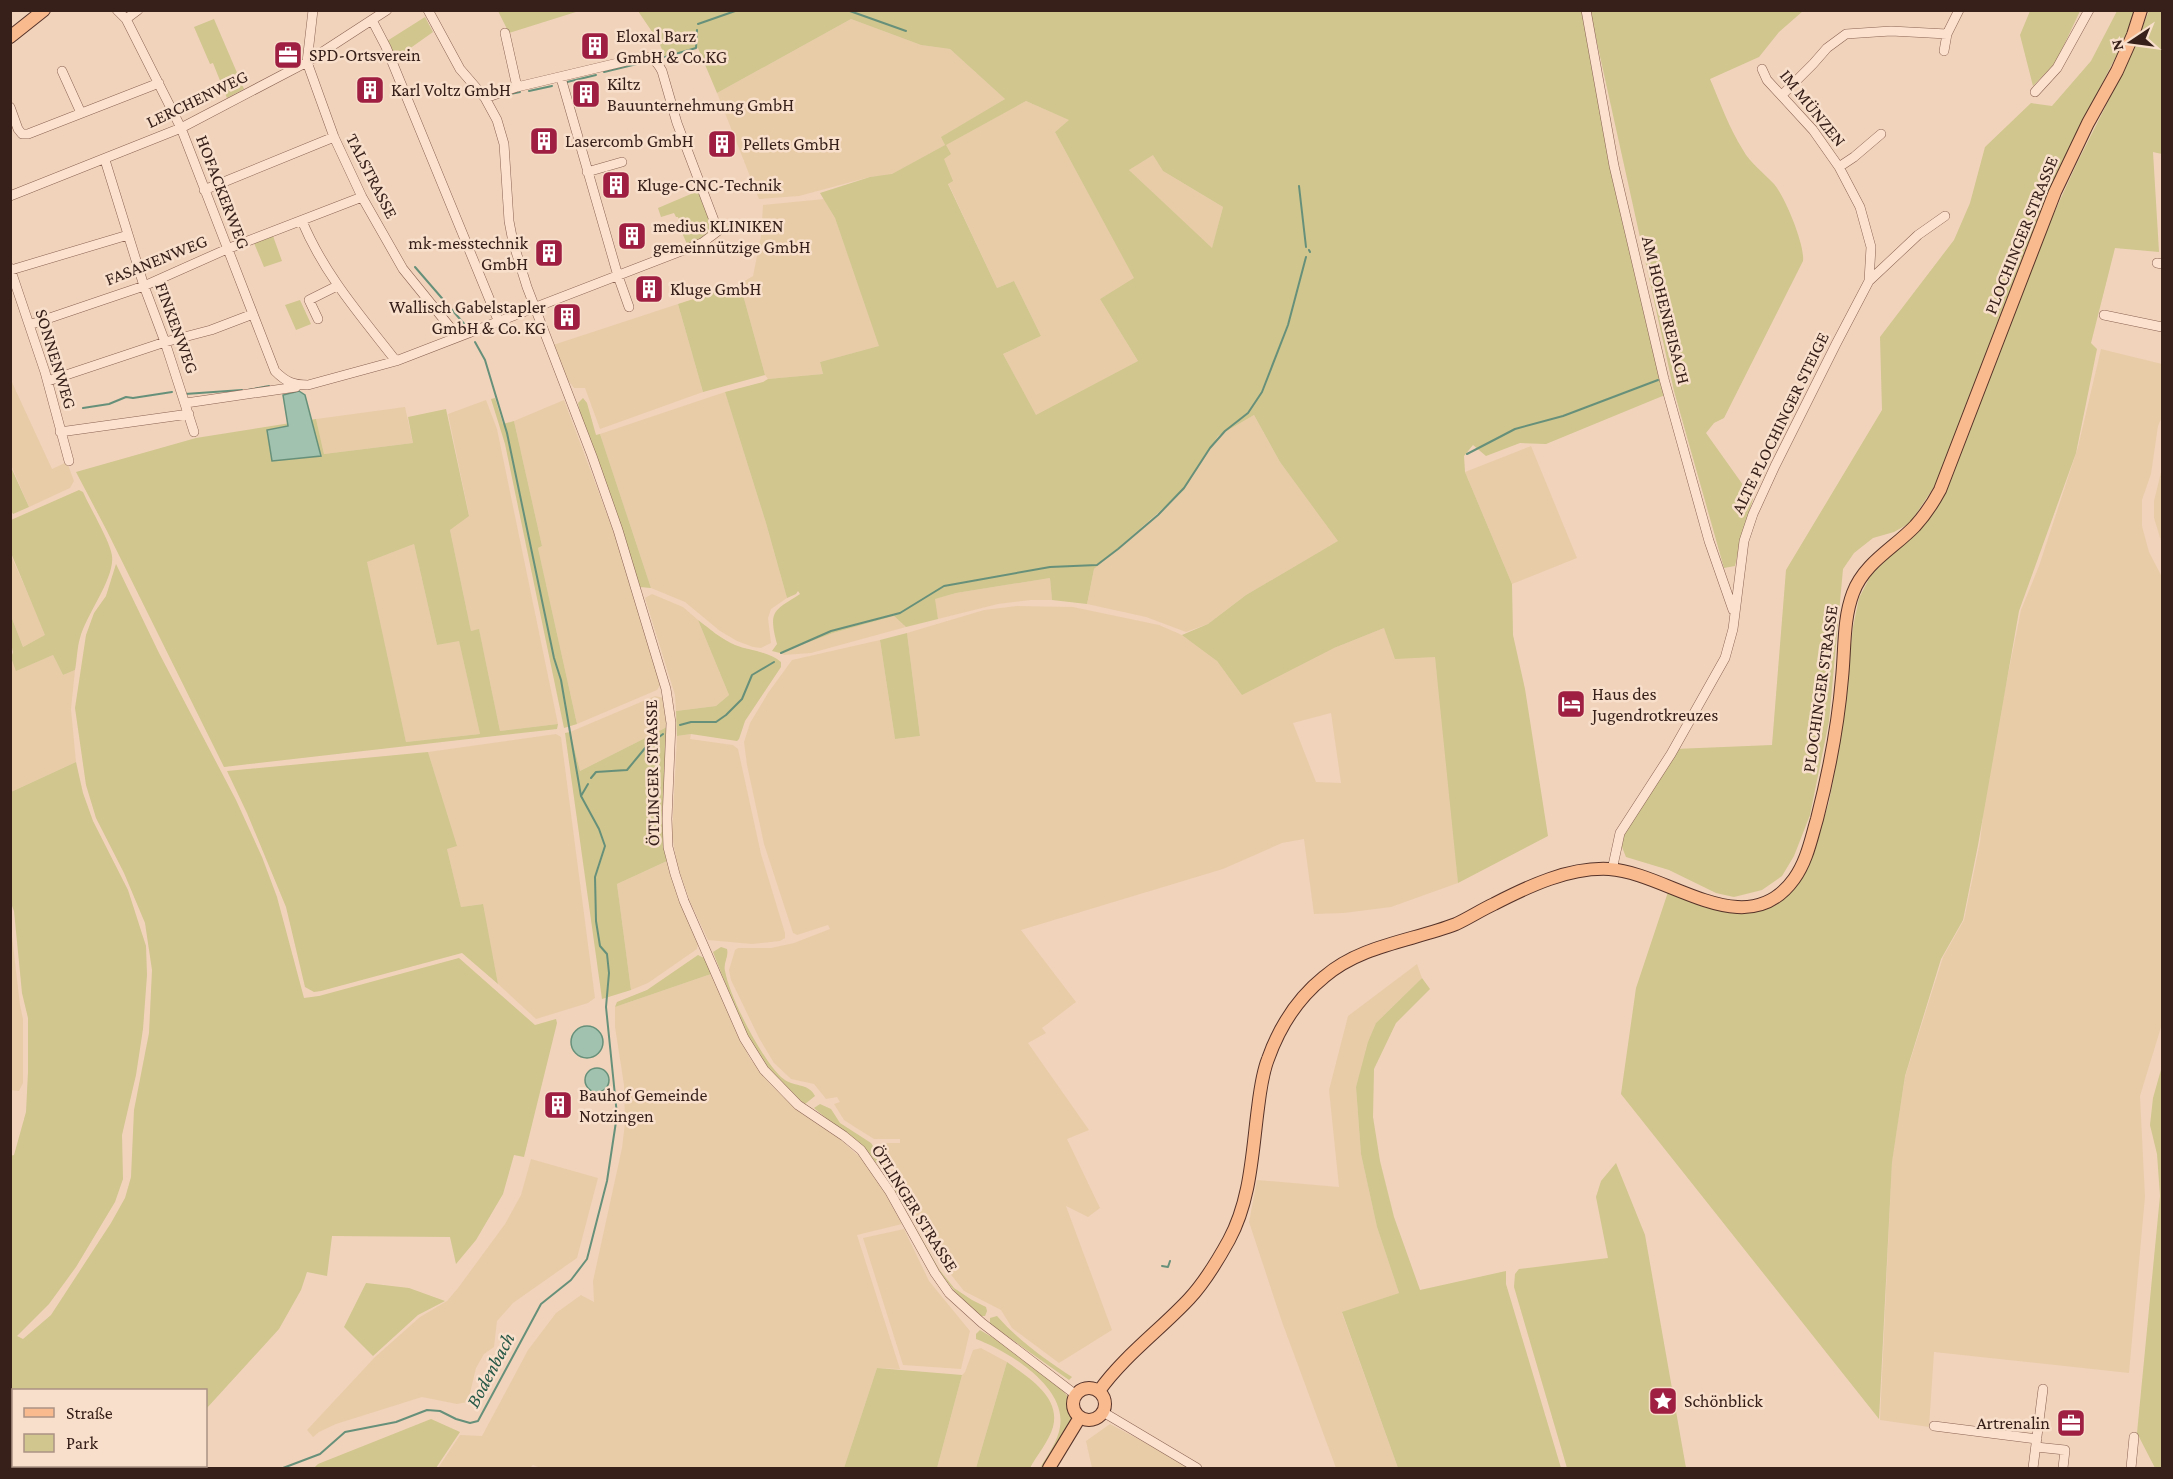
<svg xmlns="http://www.w3.org/2000/svg" width="2173" height="1479" font-family="'Crimson Pro',serif">
<rect width="100%" height="100%" fill="#f1d3bb"/>
<!-- farmland -->
<path fill="#e8cca8" fill-rule="evenodd" d="M851,19L921,45L950,49L1005,99L942,137L945,145L1026,101L1070,120L1055,132L1135,279L1100,299L1138,361L1036,416L1003,354L1041,336L1014,281L997,288L948,183L943,159L945,145L891,175L870,177L799,196L759,199L717,93Z
M1153,154L1163,171L1223,207L1212,249L1129,170Z
M824,199L835,218L880,346L820,362L823,374L768,379L765,375L740,284L753,276L761,236L763,205Z
M678,304L703,392L600,429L585,388H574L566,378L553,345Z
M2101,349L2162,364V417L2158,426L2151,474L2142,500V526L2149,552L2162,577V1024L2140,1096L2145,1197L2129,1373L1934,1352L1929,1427L1880,1420L1892,1160L1905,1077L1943,957L1964,920L1980,842L1987,779L2021,610L2039,566L2078,447Z
M10,378L52,469L67,462L74,481L70,488L29,507L11,465Z
M725,392L766,523L787,598L771,609L768,618L771,643L761,648L753,647L737,641L720,631L685,602L651,588L600,434Z
M486,400L497,429L558,724L500,731L479,630L471,631L450,530L469,515L448,414Z
M564,400L625,562L661,684L657,690L577,724L538,548L542,546L514,421Z
M405,407L413,443L324,454L316,419Z
M1254,415L1280,462L1339,541L1246,595L1208,624L1186,632L1146,617L1087,604L1094,569L1184,490L1218,436Z
M1531,446L1577,558L1512,584L1465,472Z
M2162,468V544L2154,518V501Z
M414,544L437,645L459,640L480,734L406,742L366,562Z
M10,553L46,635L23,647L11,616Z
M1050,578L1052,600H1031L998,604L938,619L934,599L956,593Z
M652,594L683,607L698,620L729,695L716,706L676,711L675,695L645,598Z
M1017,606L1073,607L1159,625L1182,635L1199,646L1217,661L1226,673L1334,648L1384,628L1435,657L1450,782L1458,883L1391,907L1344,913L1314,914L1304,839L1282,843L1223,869L1021,930L1076,1002L1042,1028L1046,1033L1028,1043L1089,1130L1067,1139L1100,1208L1088,1217L1066,1206L1112,1330L1059,1363L1012,1328L1001,1310L964,1291L952,1276L923,1230L881,1146L883,1143H900V1139H874L858,1129L844,1120L834,1104L840,1102L837,1097L826,1099L814,1084L791,1079L774,1063L759,1038L731,980L729,970L735,950L738,948H771L794,943L830,929L828,925L797,935L793,933L764,844L747,765L744,742L750,723L768,693L792,660L880,640L895,739L920,736L907,633L984,610ZM1331,713L1341,783L1316,782L1293,723Z
M894,616L906,627L811,653L784,655L780,653L833,633Z
M53,655L63,675L75,670L71,709L76,762L11,792L10,658L17,670Z
M655,696L664,698L667,727L580,771L570,732Z
M556,734L561,737L595,998L588,1003L536,1019L498,984L482,904L461,907L447,849L456,846L428,752Z
M691,734L690,739L733,745L738,749L761,854L785,933V938L780,941L752,944L708,940L691,904L677,865L672,835L677,736Z
M667,861L672,879L698,943L697,949L648,983L631,990L617,884Z
M10,919L20,1005L23,1019V1083L19,1091L10,1090Z
M1417,964L1422,978L1376,1023L1356,1087L1361,1154L1377,1227L1399,1293L1342,1313L1398,1468H1336L1282,1322L1249,1222L1257,1180L1339,1187L1329,1090L1348,1016Z
M711,974L749,1057L770,1084L787,1100L840,1139L862,1159L880,1184L902,1224L857,1235L900,1369L877,1368L844,1468H540L533,1465L530,1468H438L460,1435L482,1436L528,1350L556,1313L581,1295L594,1302L593,1281L622,1148L625,1123L624,1085L615,1027V1007Z
M531,1159L598,1178L577,1258L513,1303L497,1321L494,1347L484,1354L476,1368L468,1402L457,1404L422,1397L336,1424L319,1432L313,1437L307,1430L375,1357L420,1317L447,1301L458,1288L505,1224L521,1195Z
M904,1229L929,1281L970,1331L961,1369L903,1365L863,1238Z
M981,1348L1007,1362L976,1468H937L962,1375L965,1372L973,1350Z
M1110,1424L1168,1455L1189,1468H1092L1086,1441Z"/>
<!-- green -->
<path fill="#d0c68e" fill-rule="evenodd" d="M498,11H579L509,33Z
M638,11H1582L1665,395L1546,444L1520,443L1486,456L1473,445L1464,456L1465,472L1512,584L1513,635L1525,689L1548,836L1458,883L1435,657L1395,659L1384,628L1334,648L1242,695L1217,661L1182,635L1208,624L1246,595L1338,541L1280,462L1254,415L1218,436L1184,490L1094,569L1087,604L1052,600L1050,578L956,593L935,599L938,619L906,627L894,616L833,633L780,653L772,651L777,644C768,610 774,611 800,594L798,591L796,594L787,598L766,523L725,392L763,382L768,379L823,374L820,362L879,346L835,218L820,193L870,177L892,174L945,145L941,137L1005,99L950,49L921,45L851,19L717,93L698,48L665,57L659,42ZM1026,101L1069,120L1055,132L1134,278L1100,299L1138,361L1036,415L1003,354L1041,336L1014,281L997,288L948,184L953,181L944,159L951,154L946,145ZM1153,155L1163,171L1223,207L1212,248L1129,170Z
M1590,11H1803L1779,32L1759,57L1710,79C1720,102 1729,128 1743,150C1750,163 1764,173 1774,184C1785,197 1805,245 1803,261L1724,418L1714,423L1706,433L1753,499L1741,538L1735,566L1724,568L1674,391Z
M2030,11H2080L2056,62L2033,86L2020,35Z
M2117,11H2135L2129,31L2071,144L2034,231L1963,421L1936,484L1910,523L1894,532L1873,538L1854,553L1843,569L1829,721L1810,815L1794,856L1782,876L1762,890L1734,897L1716,893L1669,870L1626,857L1620,842L1675,749L1772,745L1786,570L1882,410L1880,337L1954,240L1970,203L1985,147L2031,103L2052,106L2091,61Z
M2149,11H2162V85L2161,86L2162,154L2153,152L2159,252L2115,248L2091,343L2097,349L2076,453L2019,611L1978,845L1963,920L1941,959L1905,1076L1892,1162L1879,1419L1621,1094L1636,988L1669,889L1760,909L1814,849L1829,802L1840,743L1853,627L1859,598L1871,575L1932,514L1949,485L2044,235L2077,163L2124,70Z
M425,17L433,32L395,59L387,41Z
M214,19L244,89L227,98L213,63L210,64L194,27Z
M698,191L714,230L699,240L687,244L679,226L681,225L678,217H676L674,213L661,217L658,208Z
M273,236L282,261L264,267L254,243Z
M740,284L765,375L703,392L678,304Z
M300,300L311,324L296,330L285,305Z
M495,398L503,424L514,421L542,546L538,548L577,724L564,728L505,444L491,399Z
M583,398L587,403L596,435L600,434L651,588L640,587L582,421L578,403Z
M446,409L469,516L450,530L471,631L479,629L500,731L558,724L557,729L224,767L107,531L76,472L196,438L316,419L324,454L413,443L408,417ZM414,544L437,645L459,641L480,734L406,742L367,562Z
M10,465L29,507L13,514L10,509Z
M79,490L83,492C89,506 111,543 112,556C115,578 86,615 80,638C77,648 77,660 75,670L63,675L53,655L16,671L11,658L13,652L11,644V616L23,647L45,635L11,553V520Z
M116,564L159,653L236,800L262,857L277,897L304,998L319,996L459,958L535,1025L556,1019L557,1023L524,1157L514,1155L503,1194L476,1240L456,1264L450,1237L332,1236L327,1276L307,1272L301,1290L279,1329L206,1409V1390H14V1466H115L111,1468H11L10,1156L14,1155L26,1112L28,1072V1018L22,993L14,911L11,903V792L76,762L83,793L93,821L128,890L146,946L147,975L143,1029L136,1075L122,1135L123,1179L115,1202L76,1267L49,1304L17,1336L23,1339L51,1315L111,1223L125,1198L131,1177L134,1110L149,1033L152,970L145,923L124,873L96,818L86,785L75,708L86,635L94,613L106,596Z
M698,620C710,629 721,639 735,645C750,651 768,651 781,662V667L745,721L739,739L737,741L691,734L677,736L676,711L716,706L729,695Z
M907,633L920,736L895,739L880,640Z
M667,727L668,751L662,812L667,861L617,884L631,990L602,999L565,733L570,732L580,771Z
M428,752L457,846L447,849L461,907L483,904L498,984L462,953L321,991L314,992L305,987L286,907L247,813L227,771Z
M721,947L727,949C729,957 723,963 725,971C730,998 761,1058 781,1077C793,1088 808,1082 815,1096L805,1104C794,1095 782,1087 774,1076C744,1041 730,994 713,952Z
M698,955L704,958L711,974L615,1007L617,1002L647,990Z
M1422,978L1430,989L1396,1023L1374,1069L1373,1117L1380,1161L1394,1217L1420,1290L1506,1271V1284L1561,1468H1398L1342,1312L1399,1293L1377,1227L1361,1154L1356,1087L1368,1042L1376,1023Z
M2162,1066V1468H2155L2137,1433L2160,1196L2157,1154L2150,1125L2153,1098Z
M820,1104L831,1109L840,1123L871,1143L885,1164L905,1209L939,1269L954,1288L972,1300L986,1307L987,1311L985,1316H980C931,1277 917,1222 884,1173C865,1145 839,1129 814,1108Z
M1616,1163L1645,1235L1686,1468H1567L1514,1287L1515,1274L1519,1269L1608,1258L1596,1197L1601,1181Z
M366,1283L409,1288L445,1301L418,1315L373,1356L344,1327Z
M997,1316C1019,1341 1045,1359 1072,1377L1069,1380L990,1324V1318Z
M980,1330C1003,1343 1053,1376 1068,1397C1072,1402 1073,1412 1072,1419C1068,1434 1054,1454 1047,1468H1040C1047,1456 1058,1441 1060,1427C1067,1387 1008,1351 976,1339V1334Z
M1007,1362C1027,1377 1061,1396 1053,1427C1049,1441 1037,1455 1030,1468H976Z
M877,1368L962,1375L937,1468H844Z
M431,1419L460,1432L436,1468H314L318,1464Z"/>
<!-- water -->
<path fill="#a0c2ae" stroke="#67907a" stroke-width="1.5" d="M299,391L305,395L321,456L272,461L267,430L288,426L283,395Z
M571 1042a16 16 0 1 1 32 0a16 16 0 1 1-32 0Z
M585 1080a12 12 0 1 1 24 0a12 12 0 1 1-24 0Z"/>
<g fill="none" stroke-linecap="round" stroke-linejoin="round">
<!-- stream -->
<path stroke="#67907a" stroke-width="2" d="M847,10L906,31
M698,24L738,10
M665,57L696,48L697,30
M604,72L641,63
M567,82L596,75
M529,91L552,86
M506,95L520,92
M1299,186L1306,247
M1309,250L1310,252
M415,267L466,326
M475,342L485,360L507,433L554,658L561,680L581,796
M248,390L269,386
M185,394L242,390
M83,408L109,404L126,397L133,398L172,392
M1467,454L1515,429L1563,416L1658,380
M781,653L831,631L900,613L944,586L1050,567L1097,565L1118,549L1158,515L1184,488L1210,448L1225,431L1248,413L1262,392L1288,325L1306,257
M680,725L691,722H716L726,715L742,699L752,675L774,662
M591,778L596,772L627,770L646,747L663,734
M1162,1266L1168,1267L1170,1261
M283,1468L320,1454L345,1432L396,1422L427,1410L440,1411L456,1419L470,1423L478,1421L541,1304L571,1280L587,1259L607,1181L617,1115L606,1007L609,973L607,954L600,946L596,921L595,877L605,846L599,829L581,796L588,784"/>
<!-- minor casing -->
<g stroke="#8a6253" stroke-width="10">
<path id="minor" d="M117,10L126,19L181,128L275,371C286,382 293,385 308,385L396,361L702,243L718,231L677,123L662,71C657,62 653,57 643,57L517,87L485,98
M313,10L307,62L334,137L362,197L403,269L458,337
M428,10L460,69L485,98L497,120L504,144L509,221L513,242L527,287L592,456L618,530L666,689L671,723L667,819L668,847L675,874L684,901L744,1038L764,1070L798,1105L844,1136L861,1150L890,1192L935,1273L949,1293L982,1323L1076,1395
M1586,10L1614,166L1664,379L1709,541L1733,610
M126,19L138,10
M373,22L386,47L498,320
M505,33L517,87
M1944,51L1947,34L1959,10
M1762,69L1767,80L1813,130L1839,167L1860,207L1871,247L1869,281
M62,71L81,113
M561,78L618,276L629,307
M2035,92L2057,68L2089,10
M1782,95L1813,64L1827,48L1846,34L1891,31L1947,34
M10,107L18,129L22,134H28L159,83
M105,160L144,286L165,342L194,432
M1839,167L1854,157L1881,134
M587,172L622,162
M204,190L334,137
M10,196L181,128L307,62L387,10
M302,221C324,274 361,316 396,361
M2157,263L2162,264
M10,268L45,372L69,461
M11,270L128,235
M2104,315L2162,327
M318,319L309,300L337,286
M29,325L144,286L227,249L362,197
M48,381L165,342L211,330L253,314
M186,403L296,387
M60,432L189,414
M1612,870L1620,833L1671,754L1725,658L1733,629L1744,541L1753,514L1775,466L1836,344L1869,281L1918,235L1945,216
M1103,1412L1197,1468
M1934,1426L2037,1439
M2036,1447L2065,1450L2063,1468
M2033,1468L2043,1389
M2131,1468L2134,1437"/>
</g>
<!-- major casing -->
<g stroke="#563229" stroke-width="14">
<path id="major" d="M10,37L44,10
M1073 1404a16 16 0 1 1 32 0a16 16 0 1 1-32 0Z
M1099,1391C1124,1356 1160,1330 1189,1299C1205,1282 1218,1260 1229,1240C1251,1199 1252,1153 1258,1108C1260,1092 1262,1074 1268,1059C1279,1028 1298,998 1324,977C1361,945 1412,941 1456,924C1469,918 1481,910 1494,904C1529,886 1569,867 1609,869C1669,873 1746,946 1794,879C1807,861 1811,839 1817,819C1829,772 1838,726 1842,678C1845,650 1843,619 1853,593C1864,563 1894,548 1915,526C1925,515 1933,503 1940,490L2055,192L2088,123L2117,71L2133,35L2141,10
M1049,1468L1080,1417"/>
</g>
<!-- minor -->
<use href="#minor" stroke="#fce2ce" stroke-width="9"/>
<!-- major -->
<use href="#major" stroke="#f9bb8e" stroke-width="12"/>
</g>
<!-- icons -->
<defs>
<g id="building-square" transform="scale(1.5)"><rect x="-9" y="-9" width="18" height="18" rx="4" fill="#9e1f41" stroke="#f8dfcb"/><path d="M-4-6H4V6H1V3H-1V6H-4ZM-2.5-4.3h1.7v1.8h-1.7ZM.8-4.3h1.7v1.8H.8ZM-2.5-1h1.7V.8h-1.7ZM.8-1h1.7V.8H.8Z" fill="#fff"/></g>
<g id="office-square" transform="scale(1.5)"><rect x="-9" y="-9" width="18" height="18" rx="4" fill="#9e1f41" stroke="#f8dfcb"/><path d="M-6-3h4V-5.5h4V-3h4V5H-6ZM-1-4.5V-3h2v-1.5ZM-6 0V1H6V0Z" fill="#fff"/></g>
<g id="hotel-square" transform="scale(1.5)"><rect x="-9" y="-9" width="18" height="18" rx="4" fill="#9e1f41" stroke="#f8dfcb"/><path d="M-6-4.5h1.5V1H6V5H4.5V3h-9V5H-6ZM-4 0a1.8 1.8 0 1 1 3.6 0ZM.5 0V-2.5h3Q6-2.5 6 0Z" fill="#fff"/></g>
<g id="sight-square" transform="scale(1.5)"><rect x="-9" y="-9" width="18" height="18" rx="4" fill="#9e1f41" stroke="#f8dfcb"/><path d="M0-6L1.8-2.2L6-1.7L2.9 1.2L3.7 5.4L0 3.3L-3.7 5.4L-2.9 1.2L-6-1.7L-1.8-2.2Z" fill="#fff"/></g>
</defs>
<g fill-rule="evenodd">
<use href="#building-square" x="595" y="46"/>
<use href="#office-square" x="288" y="55"/>
<use href="#building-square" x="370" y="90"/>
<use href="#building-square" x="586" y="94"/>
<use href="#building-square" x="544" y="141"/>
<use href="#building-square" x="722" y="144"/>
<use href="#building-square" x="616" y="185"/>
<use href="#building-square" x="632" y="236"/>
<use href="#building-square" x="549" y="253"/>
<use href="#building-square" x="649" y="289"/>
<use href="#building-square" x="567" y="317"/>
<use href="#hotel-square" x="1571" y="704"/>
<use href="#building-square" x="558" y="1105"/>
<use href="#sight-square" x="1663" y="1401"/>
<use href="#office-square" x="2071" y="1423"/>
</g>
<g text-anchor="middle" dominant-baseline="central" stroke-width="5" stroke-linejoin="round" paint-order="stroke">
<!-- poi labels -->
<g font-size="18" fill="#37201a" stroke="#f8dfcb" text-anchor="start">
<text x="616" y="36">Eloxal Barz<tspan x="616" dy="21">GmbH &amp; Co.KG</tspan></text>
<text x="309" y="55">SPD-Ortsverein</text>
<text x="607" y="84">Kiltz<tspan x="607" dy="21">Bauunternehmung GmbH</tspan></text>
<text x="391" y="90">Karl Voltz GmbH</text>
<text x="565" y="141">Lasercomb GmbH</text>
<text x="743" y="144">Pellets GmbH</text>
<text x="637" y="185">Kluge-CNC-Technik</text>
<text x="653" y="226">medius KLINIKEN<tspan x="653" dy="21">gemeinnützige GmbH</tspan></text>
<text x="528" y="243" text-anchor="end">mk-messtechnik<tspan x="528" dy="21">GmbH</tspan></text>
<text x="670" y="289">Kluge GmbH</text>
<text x="546" y="307" text-anchor="end">Wallisch Gabelstapler<tspan x="546" dy="21">GmbH &amp; Co. KG</tspan></text>
<text x="1592" y="694">Haus des<tspan x="1592" dy="21">Jugendrotkreuzes</tspan></text>
<text x="579" y="1095">Bauhof Gemeinde<tspan x="579" dy="21">Notzingen</tspan></text>
<text x="1684" y="1401">Schönblick</text>
<text x="2050" y="1423" text-anchor="end">Artrenalin</text>
</g>
<!-- street labels -->
<g font-size="18" fill="#37201a" stroke="#f8dfcb">
<text transform="translate(197 99) rotate(-26)">LERCHENWEG</text>
<text transform="translate(1813 108) rotate(51)">IM MÜNZEN</text>
<text transform="translate(372 176) rotate(63)">TALSTRASSE</text>
<text transform="translate(223 192) rotate(69)">HOFACKERWEG</text>
<text transform="translate(2021 235) rotate(-68)">PLOCHINGER STRASSE</text>
<text transform="translate(156 260) rotate(-22)">FASANENWEG</text>
<text transform="translate(1666 310) rotate(76)">AM HOHENREISACH</text>
<text transform="translate(177 328) rotate(70)">FINKENWEG</text>
<text transform="translate(56 359) rotate(73)">SONNENWEG</text>
<text transform="translate(1780 423) rotate(-64)">ALTE PLOCHINGER STEIGE</text>
<text transform="translate(1820 689) rotate(-82)">PLOCHINGER STRASSE</text>
<text transform="translate(652 773) rotate(-91)">ÖTLINGER STRASSE</text>
<text transform="translate(915 1208) rotate(58)">ÖTLINGER STRASSE</text>
</g>
<!-- water labels -->
<g font-size="20" font-style="italic" fill="#285948" stroke="#f8dfcb">
<text transform="translate(490 1370) rotate(-62)">Bodenbach</text>
</g>
</g>
<!-- border -->
<rect width="2173" height="1479" fill="none" stroke="#37201a" stroke-width="24"/>
<!-- legend -->
<rect x="12" y="1389" width="195" height="78" fill="#f8dfcb" stroke="#ab9384" stroke-width="1.5"/>
<rect x="24" y="1408" width="30" height="9" fill="#f9bb8e" stroke="#ab9384" stroke-width="1.5"/>
<text x="66" y="1419" font-size="18" fill="#37201a">Straße</text>
<rect x="24" y="1434" width="30" height="18" fill="#d0c68e" stroke="#ab9384" stroke-width="1.5"/>
<text x="66" y="1449" font-size="18" fill="#37201a">Park</text>
<!-- north arrow -->
<g transform="translate(2131 42) rotate(257)" stroke="#f8dfcb" stroke-width="4.5" paint-order="stroke">
<path d="M0-4.5L10 22L0 15L-10 22Z" fill="#37201a"/>
<text y="-9" font-size="16" font-weight="bold" text-anchor="middle" fill="#37201a">N</text>
</g>
</svg>
